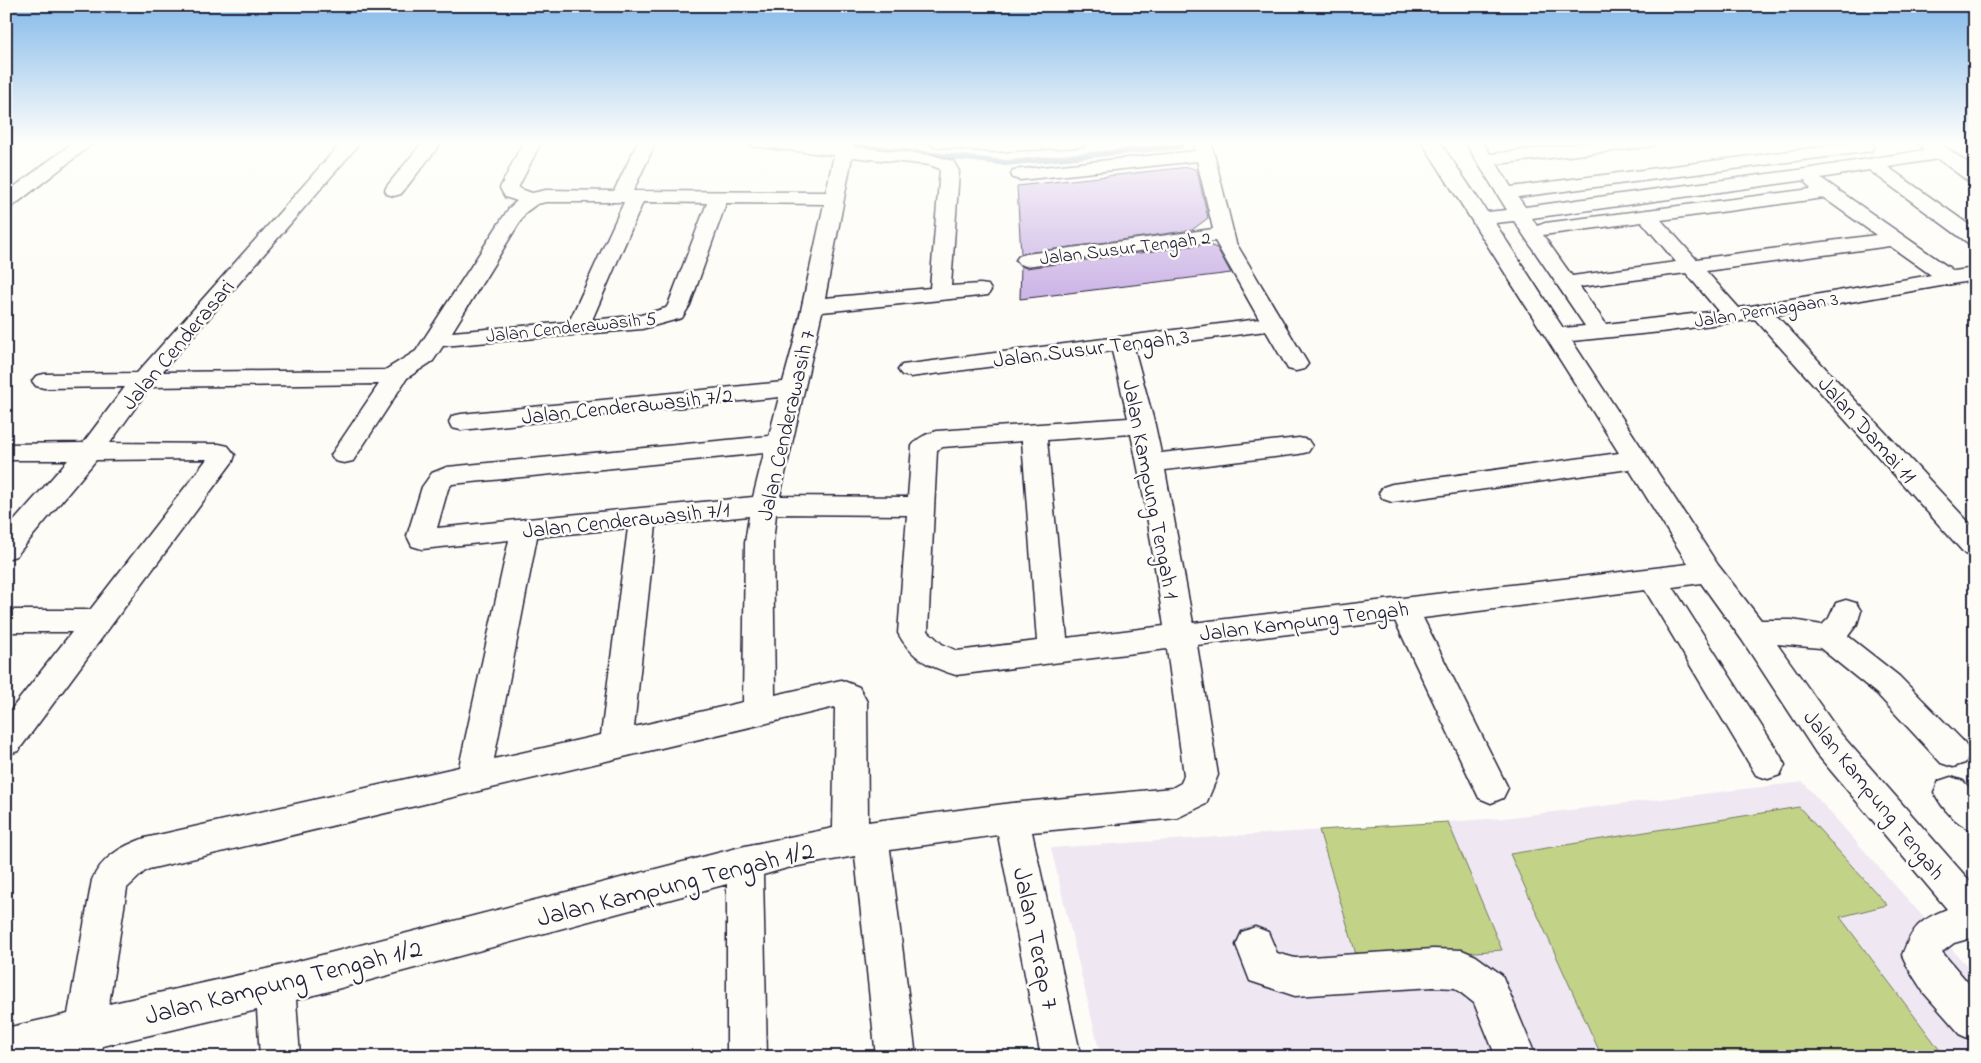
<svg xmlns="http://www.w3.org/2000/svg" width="1981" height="1063" font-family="'Indie Flower',sans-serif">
  <rect width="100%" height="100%" fill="#fdfcf7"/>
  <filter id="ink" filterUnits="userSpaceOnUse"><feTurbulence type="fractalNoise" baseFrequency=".02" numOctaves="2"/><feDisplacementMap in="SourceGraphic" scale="10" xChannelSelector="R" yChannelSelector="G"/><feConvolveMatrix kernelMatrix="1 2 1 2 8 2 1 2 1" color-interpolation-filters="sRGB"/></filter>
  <g filter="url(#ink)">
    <path fill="#efe7f2" d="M1803,782L1975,975V1057H1101L1051,848L1504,818Z"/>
    <path fill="#c2d388" stroke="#727a62" d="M1799,807L1887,905L1840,917L1945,1057H1602L1510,854Z
      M1448,822L1502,950L1358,961L1319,830Z"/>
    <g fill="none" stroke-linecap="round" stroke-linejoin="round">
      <path stroke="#6383a5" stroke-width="5.5" d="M825,142L827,143
        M857,146L1007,163L1181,146"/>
    </g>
    <path fill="#ceb7e7" stroke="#22223b" d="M1189,167L1197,170L1208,218L1192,230L1021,254L1017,186Z
      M1207,244L1217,248L1231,273L1020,299L1021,266L1026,268Z"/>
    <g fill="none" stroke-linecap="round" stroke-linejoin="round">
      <g stroke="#22223b" stroke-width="3">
        <path id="minor" d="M6,142H18L12,149L6,150Z
          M74,142H95L13,206L6,208V193Z
          M342,142H361L162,372L385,370L416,351L509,208L517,201L505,197L500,188L523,142H541L518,188L532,193L546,190L614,191L638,142H656L633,191L826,192L834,155L758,147L752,146L749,142H814L837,145V142H855L854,147L932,155L953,161L959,171L951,286L980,284L988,285L991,290L988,295L980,296L822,312L780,496L908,497L912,446C918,437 927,434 937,431L1128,418L1112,351L910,377L902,375L898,370L902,365L1259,319L1215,241L1026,266L1019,264L1016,260L1019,256L1026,254L1213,229L1197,161L1020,180L1013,178L1011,174L1013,170L1195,151L1193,142H1211L1236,243L1308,364L1304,369L1296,371L1288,369L1266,331L1134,348L1155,425L1161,453L1299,438L1308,440L1312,446L1308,452L1299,454L1165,470L1193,623L1688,564L1629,469L1392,502L1383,499L1379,493L1383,487L1392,484L1619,453L1422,142H1440L1487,212L1507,210L1465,142H1483L1490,154L1594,142H1656L1653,146L1647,147L1497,164L1511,187L1859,142L1871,143L1874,147L1871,151L1865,152L1518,197L1525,207L1805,169L1925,150L1917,142H1938L1975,168V183L1968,181L1938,159L1888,167L1975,229V245L1968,243L1869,170L1821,178L1954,271L1975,268V280L1776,315L1975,529V557L1965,554L1755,319L1661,332L1572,341L1718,565L1761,620H1792L1822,625L1829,618L1836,603L1846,600L1856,603L1861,611L1857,624L1848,636L1899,676L1965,743L1970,753L1965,763L1953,767L1941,763L1877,694L1820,648L1777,644L1840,733L1975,887V937L1954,943L1942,952L1975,991V1041L1961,1035L1924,993L1908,968L1902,955C1913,927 1918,921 1947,909L1816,753L1742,640L1701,583L1673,587L1780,755L1785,765L1780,775L1768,779L1756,775L1645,590L1423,618L1508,788L1503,798L1491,803L1479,798L1395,621L1197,645L1218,775L1206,804L1177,818L1032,832L1081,1057H1041L998,835L890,850L916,1057H876L855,856L787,868L763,875L767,1057H727V884L296,1000L300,1057H260L257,1010L103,1046L101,1057H6V1028L68,1014L92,880C102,857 122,846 145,838L459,767L509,540L422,549L412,546L407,536L422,487L432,473L447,467L769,436L779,397L461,430L452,428L449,422L452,416L461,414L783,382L795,338L824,204L726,203L690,305L682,318L642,329L443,346L433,361L407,378L353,461L344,463L335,461L331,455L379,384L150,387L110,443L219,444L228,446L235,455L233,461L18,751L6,755V716L72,632H6V610H90L207,459L96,460L16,556L6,559V530L68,460H6V444L83,443L125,387L44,388L36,386L32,381L36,376L44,374L137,373ZM852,157L930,165L940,169L930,288L825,298ZM1806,180L1805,182L1811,189L1545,223L1537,226L1532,218ZM1824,198L1876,235L1696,259L1661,220ZM546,202H624L569,322L452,332L526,212L537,204ZM643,202L707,203L668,305L666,308L641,315L592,320ZM1514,221L1585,326L1563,328L1495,223ZM1642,222L1676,262L1572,276L1543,235ZM1890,246L1931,275L1739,308L1706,271ZM1686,273L1718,311L1606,324L1580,287ZM1131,434L1145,503L1164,626L1067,638L1047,440ZM1022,441L1037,641L957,651L942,644L928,631L937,450L943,447ZM764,453L753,497L437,528L448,489L452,484ZM776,514L907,515L898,633C911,658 930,667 956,675L1167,649L1184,775L1181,783L1172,788L1012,803L868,822L867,702L859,687L841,680L775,695L773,543ZM749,516L745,543L743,702L634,727L656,525ZM628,528L601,735L494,759L537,537ZM835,707L833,828L745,846L275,967L109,1004L127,888L144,872L149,869Z
          M423,142H442L401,194L394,196L387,194L385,190L387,186Z
          M930,142H1087L1084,146L1078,147L994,152L939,147L933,146Z
          M1951,777L1963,781L1975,793V831C1957,825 1942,809 1934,792L1939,781Z
          M1255,927L1268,932L1277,953L1295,958L1433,949L1462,950L1476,956L1502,975L1536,1057H1496L1474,1003L1455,988L1433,987L1295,996L1250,981L1236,945L1242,932Z"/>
      </g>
      <use href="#minor" fill="#fdfcf7" fill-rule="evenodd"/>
    </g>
  </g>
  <linearGradient id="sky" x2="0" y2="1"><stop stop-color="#84baea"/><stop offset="0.49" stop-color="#fefefb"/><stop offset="1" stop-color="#fefefb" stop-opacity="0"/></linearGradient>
  <rect width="1981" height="291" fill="url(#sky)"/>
  <g text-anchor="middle" stroke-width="5" stroke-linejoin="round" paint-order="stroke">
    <g font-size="19" fill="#22223b" stroke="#fdfcf7">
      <text transform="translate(1125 247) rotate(-7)" y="7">Jalan Susur Tengah 2</text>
      <text transform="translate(1766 309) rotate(-9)" y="7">Jalan Perniagaan 3</text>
      <text transform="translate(571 326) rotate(-6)" y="7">Jalan Cenderawasih 5</text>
    </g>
    <g font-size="22" fill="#22223b" stroke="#fdfcf7">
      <text transform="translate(177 344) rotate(-50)" y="8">Jalan Cenderasari</text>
      <text transform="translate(1091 347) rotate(-7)" y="8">Jalan Susur Tengah 3</text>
      <text transform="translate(627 405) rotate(-6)" y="8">Jalan Cenderawasih 7/2</text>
      <text transform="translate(785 425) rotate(-77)" y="8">Jalan Cenderawasih 7</text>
      <text transform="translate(1868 429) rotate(48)" y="8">Jalan Damai 11</text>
      <text transform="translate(1152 489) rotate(79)" y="8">Jalan Kampung Tengah 1</text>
      <text transform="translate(626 519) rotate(-6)" y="8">Jalan Cenderawasih 7/1</text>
      <text transform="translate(1304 620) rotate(-7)" y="8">Jalan Kampung Tengah</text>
      <text transform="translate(1875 794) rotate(51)" y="8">Jalan Kampung Tengah</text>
    </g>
    <g font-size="26" fill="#22223b" stroke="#fdfcf7">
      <text transform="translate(675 883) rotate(-14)" y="9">Jalan Kampung Tengah 1/2</text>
      <text transform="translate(1037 938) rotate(78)" y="9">Jalan Terap 7</text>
      <text transform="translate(283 981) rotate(-14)" y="9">Jalan Kampung Tengah 1/2</text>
    </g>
  </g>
  <rect width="1981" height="1063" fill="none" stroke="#fdfcf7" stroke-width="25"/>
  <rect x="12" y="12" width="1956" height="1038" fill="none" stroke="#22223b" stroke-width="2" filter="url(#ink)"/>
</svg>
